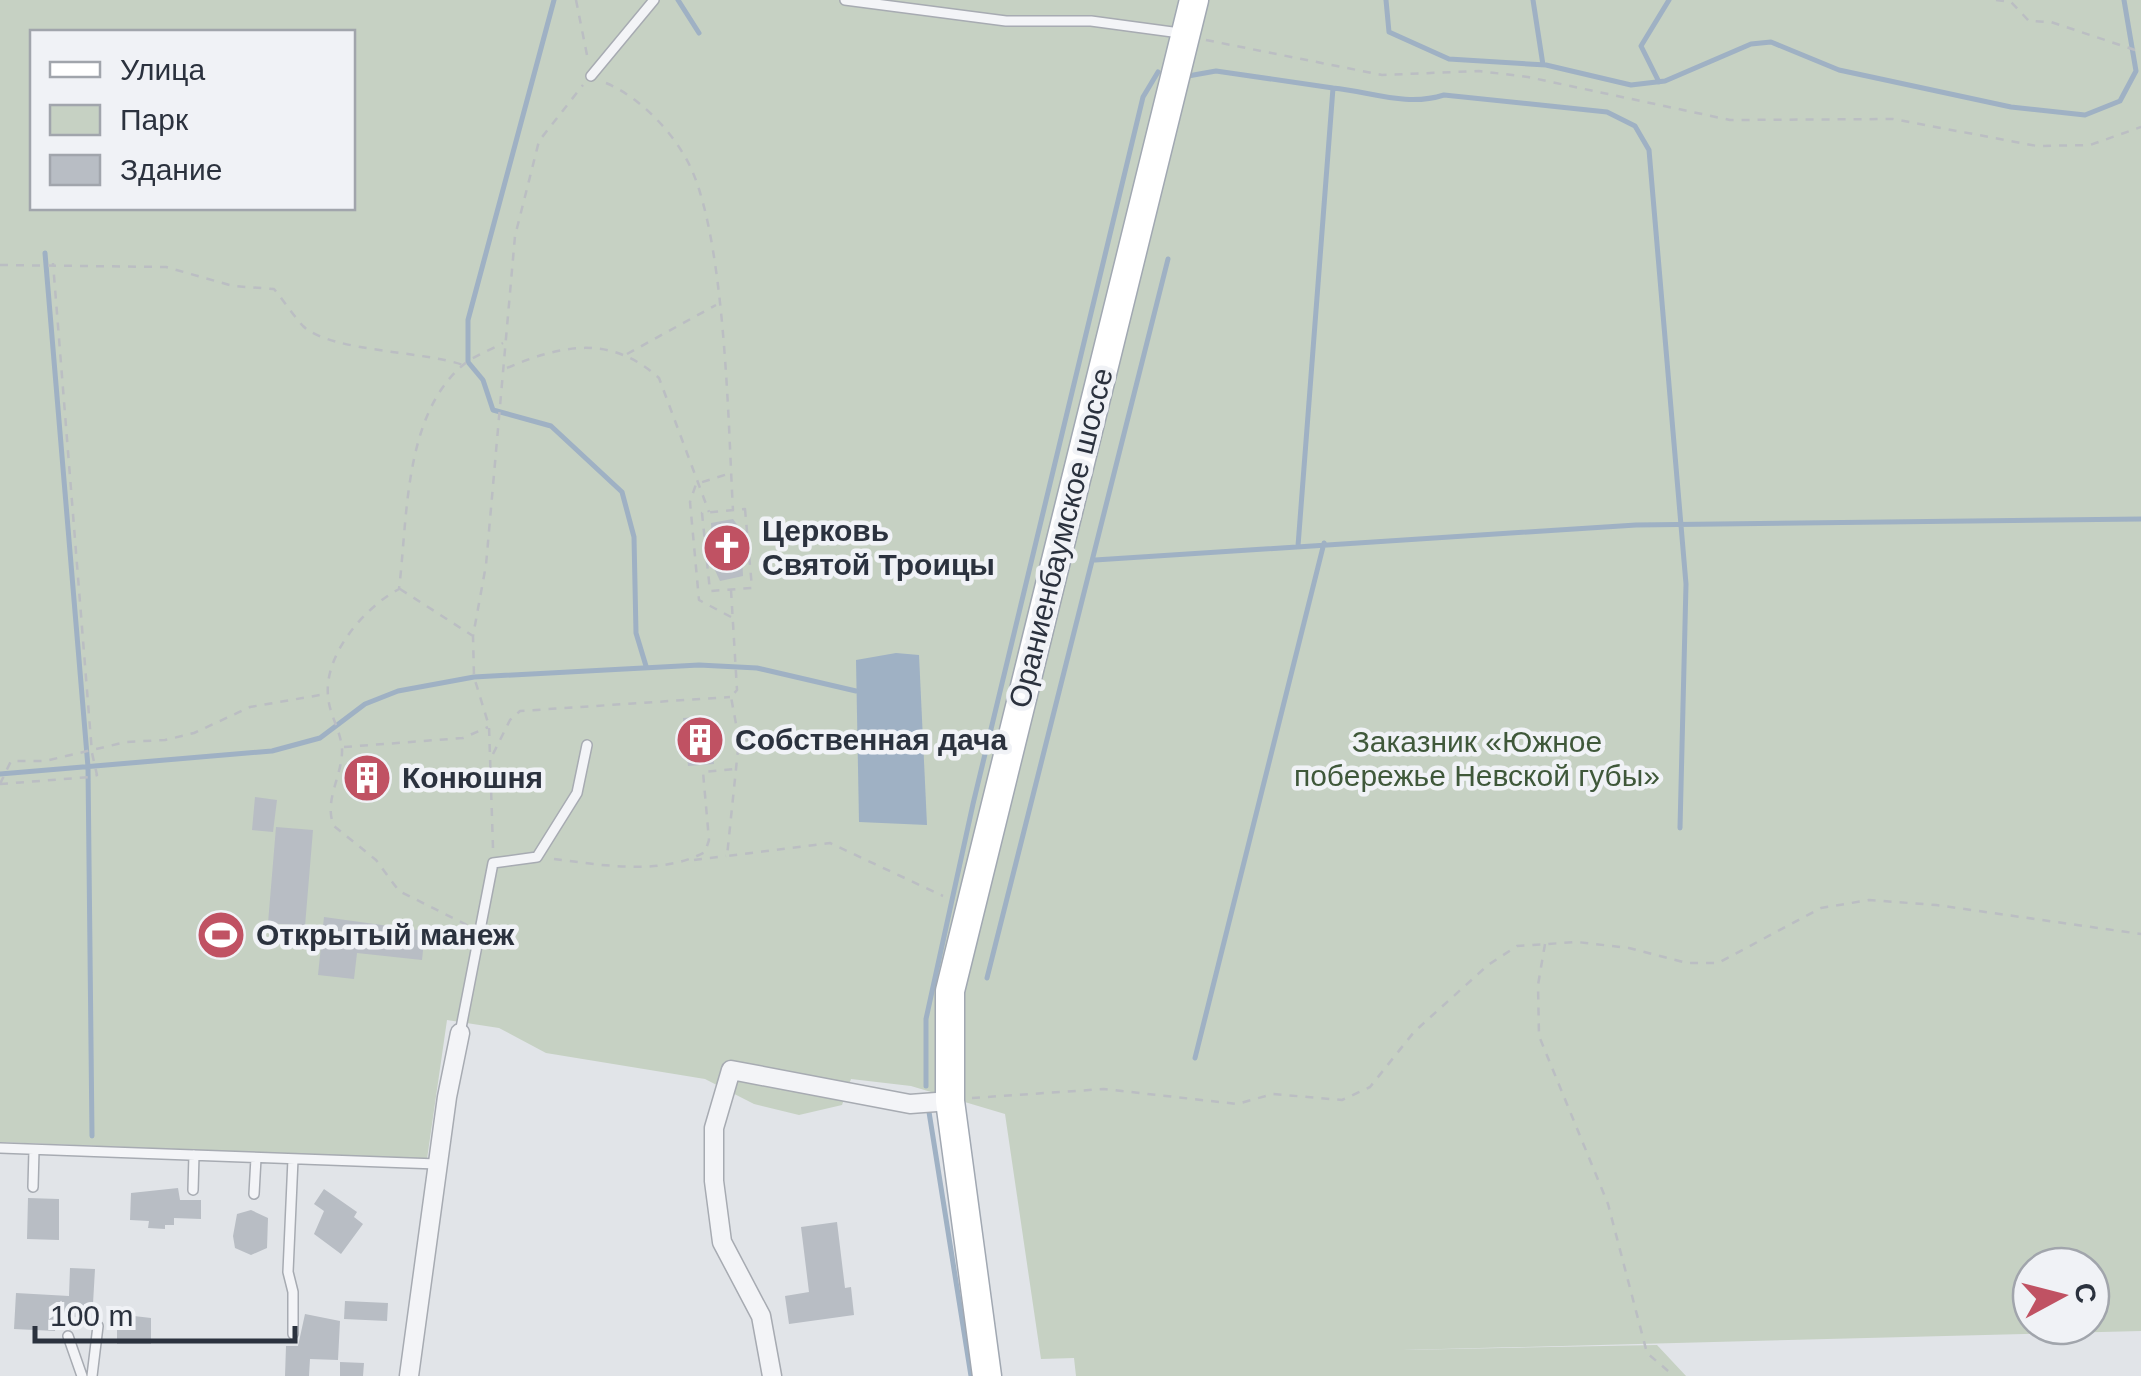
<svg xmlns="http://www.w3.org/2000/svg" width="2141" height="1376" font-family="Arial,sans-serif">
  <rect width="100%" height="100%" fill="#e1e4e8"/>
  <path fill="#c6d1c3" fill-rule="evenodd" d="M0,0H2141V1331L1403,1350L1657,1345L1686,1376H1076L1074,1358L1041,1359L1005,1114L911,1086L851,1079L842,1105L799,1115L754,1104L705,1079L546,1053L499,1028L447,1020L427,1159L0,1142ZM32,32H352V208H32ZM2031,1266H2091V1326H2031Z"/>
  <path fill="#9fb1c4" d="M896,653L919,655L927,825L859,822L856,660Z"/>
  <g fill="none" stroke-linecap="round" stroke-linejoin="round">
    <path stroke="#9fb1c4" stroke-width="5" d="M554,0L468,320V362L483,380L493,410L551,426L622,492L634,537L636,633L646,666
      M678,0L699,33
      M1386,0L1389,32L1449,59L1546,65L1631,85L1665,81L1751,44L1771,42L1839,70L2011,107L2085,115L2120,101L2136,71L2124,0
      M1533,0L1543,65
      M1188,76L1216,71L1333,88L1298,546
      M1659,82L1641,46L1669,0
      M1333,88C1372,92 1406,107 1444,95L1607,112L1635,126L1649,150L1686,584L1680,828
      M45,253L88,767L92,1136
      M1095,560L1636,525L2141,519
      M0,774L272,751L320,738L365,704L398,691L474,677L699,665L757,668L856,691
      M987,978L1168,259
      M1195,1058L1324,543
      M926,1086V1019L973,804L1143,97L1158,72
      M929,1112L971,1376"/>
  </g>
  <path fill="#b8bdc4" d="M733,519L741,530L743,576L720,581L713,566L711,523Z
    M710,716L716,752L713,753L714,764L688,766L683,718Z
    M356,756L385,761L379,800L349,795Z
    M255,797L277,800L273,832L252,830Z
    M276,827L313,830L305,926L268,923Z
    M324,917L425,931L422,960L357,953L354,979L318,975Z
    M178,1188L180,1200H201V1219L174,1218V1225H165V1229L148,1228L149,1221L130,1220L131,1193Z
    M324,1189L357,1212L354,1217L363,1224L341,1254L314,1234L324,1211L314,1204Z
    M28,1198L59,1199V1240L27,1239Z
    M251,1210L268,1218L267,1248L251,1255L235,1248L233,1236L237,1214Z
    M837,1222L845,1288L851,1287L854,1315L789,1324L785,1296L809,1292L801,1227Z
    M70,1268L95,1269L93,1304H84L83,1317H56L55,1331L14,1329L16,1293L69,1296Z
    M345,1301L388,1303L387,1321L344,1319Z
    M117,1314L151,1318V1344H117Z
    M305,1314L340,1321L338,1360L310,1359L309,1376H285L286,1346H298Z
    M340,1362L364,1363L363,1376H340Z"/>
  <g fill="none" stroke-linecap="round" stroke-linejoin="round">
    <g stroke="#a7abb2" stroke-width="12">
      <path id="lane" d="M845,0L1006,21H1091L1180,33
        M591,76L654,0
        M460,1033L493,863L537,857L577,793L587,745
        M0,1148L437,1164
        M33,1187L34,1150
        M193,1190L194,1155
        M254,1194L256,1158
        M293,1334V1292L288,1272L293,1159
        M68,1336L82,1376
        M92,1376L98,1326"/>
    </g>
    <g stroke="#a7abb2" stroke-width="21">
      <path id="street" d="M409,1376L447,1097L460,1033
        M772,1376L761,1316L722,1242L714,1181V1128L731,1070L910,1104L950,1101"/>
    </g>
    <g stroke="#a1a8b2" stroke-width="31">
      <path id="primary" d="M987,1376L950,1101V991L1194,0"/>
    </g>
    <path stroke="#bbbec3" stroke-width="2.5" stroke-dasharray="8 8" stroke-linecap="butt" d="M576,0L588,60
      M1996,0L2011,2L2029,21L2051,22L2141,52
      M1206,40L1382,75L1479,71L1528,77L1730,120L1893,119L2037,146L2090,145L2141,127
      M606,83C637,96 667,126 684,155C726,222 728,427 733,510
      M0,265L166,267L233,286L274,289C284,301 293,315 303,326C330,352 425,351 463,365
      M627,354L716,305
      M507,368C563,344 611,335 659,378L709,512
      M745,509L752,588L710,591L702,513Z
      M400,589L473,636
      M731,590L737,690L731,697L739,740L727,856L830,843L943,896
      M731,617L699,600L690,502L696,484L731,473
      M740,740L798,736
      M344,747L463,738L488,727
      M493,754L510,720L520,711L730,697
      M0,784L91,777L97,775L92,753L53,263
      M0,784L11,761H45L126,742L165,740L194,733L250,707L326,694
      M493,848L489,726L474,677L473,636L486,565L515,236L539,141L583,85
      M554,859C602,865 661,876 705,852L709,840L703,772L735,769
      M694,860L726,856
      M467,925L399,891L376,860L334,826C323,801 343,775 342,749C341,731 329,714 328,696C324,654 365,607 399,589C408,517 403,410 468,361C479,354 492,349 503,343
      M1545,944L1538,985L1539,1036L1608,1204L1647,1353L1674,1376
      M972,1098L1104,1089L1237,1104L1273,1094L1342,1100L1370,1087L1414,1032L1488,965L1517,946L1577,942L1629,948L1687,963H1718L1821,908L1869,900L1936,905L2141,934"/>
    <use href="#lane" stroke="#f3f4f7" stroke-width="9"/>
    <use href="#street" stroke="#f3f4f7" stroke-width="18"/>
    <use href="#primary" stroke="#fff" stroke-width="28"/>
  </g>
  <defs>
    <g id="church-disc" transform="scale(2.5)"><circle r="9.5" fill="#c05263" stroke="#f0f2f6"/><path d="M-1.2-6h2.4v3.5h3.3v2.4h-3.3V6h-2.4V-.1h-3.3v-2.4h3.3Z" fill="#fff"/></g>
    <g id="building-disc" transform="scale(2.5)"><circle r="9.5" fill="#c05263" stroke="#f0f2f6"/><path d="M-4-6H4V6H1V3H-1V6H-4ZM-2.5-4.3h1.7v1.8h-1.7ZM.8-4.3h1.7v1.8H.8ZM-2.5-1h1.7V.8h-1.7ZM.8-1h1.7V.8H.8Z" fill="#fff"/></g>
    <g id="stadium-disc" transform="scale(2.5)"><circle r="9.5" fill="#c05263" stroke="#f0f2f6"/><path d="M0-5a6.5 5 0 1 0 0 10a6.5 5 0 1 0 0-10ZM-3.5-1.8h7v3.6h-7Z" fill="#fff"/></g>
  </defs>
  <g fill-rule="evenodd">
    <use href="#church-disc" x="727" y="548"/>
    <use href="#building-disc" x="700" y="740"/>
    <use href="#building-disc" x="367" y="778"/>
    <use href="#stadium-disc" x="221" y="935"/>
  </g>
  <g text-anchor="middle" stroke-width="9" stroke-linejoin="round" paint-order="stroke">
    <g font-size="30" font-weight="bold" fill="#2b323e" stroke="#f0f2f6" text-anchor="start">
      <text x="762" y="541">Церковь<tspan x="762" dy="34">Святой Троицы</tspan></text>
      <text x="735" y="750">Собственная дача</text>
      <text x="402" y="788">Конюшня</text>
      <text x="256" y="945">Открытый манеж</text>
    </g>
    <g font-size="30" fill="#2b323e" stroke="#f0f2f6">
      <text transform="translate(1061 538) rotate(-76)" y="10">Ораниенбаумское шоссе</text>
    </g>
    <g font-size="30" fill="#3f583a" stroke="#f0f2f6">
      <text x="1477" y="752">Заказник «Южное<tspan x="1477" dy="34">побережье Невской губы»</tspan></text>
    </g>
  </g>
  <rect x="30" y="30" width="325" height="180" fill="#f0f2f6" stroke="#a1a5ac" stroke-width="2.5"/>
  <rect x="50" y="62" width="50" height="15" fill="#ffffff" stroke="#a1a5ac" stroke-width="2.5"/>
  <text x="120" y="80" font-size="30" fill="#2b323e">Улица</text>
  <rect x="50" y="105" width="50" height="30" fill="#c6d1c3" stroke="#a1a5ac" stroke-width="2.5"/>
  <text x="120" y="130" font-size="30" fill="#2b323e">Парк</text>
  <rect x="50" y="155" width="50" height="30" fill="#b8bdc4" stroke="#a1a5ac" stroke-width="2.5"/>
  <text x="120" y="180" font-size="30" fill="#2b323e">Здание</text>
  <g transform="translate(2061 1296) rotate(83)"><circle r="48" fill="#f0f2f6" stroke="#a1a5ac" stroke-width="2.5"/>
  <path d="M0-8L18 38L0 25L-18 38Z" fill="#c05263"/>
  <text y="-15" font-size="28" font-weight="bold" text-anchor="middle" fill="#2b323e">С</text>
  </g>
  <path d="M35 1326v15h260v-15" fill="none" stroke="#2b323e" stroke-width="5"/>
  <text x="50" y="1326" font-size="30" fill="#2b323e" stroke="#f0f2f6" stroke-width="8" paint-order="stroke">100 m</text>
</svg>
